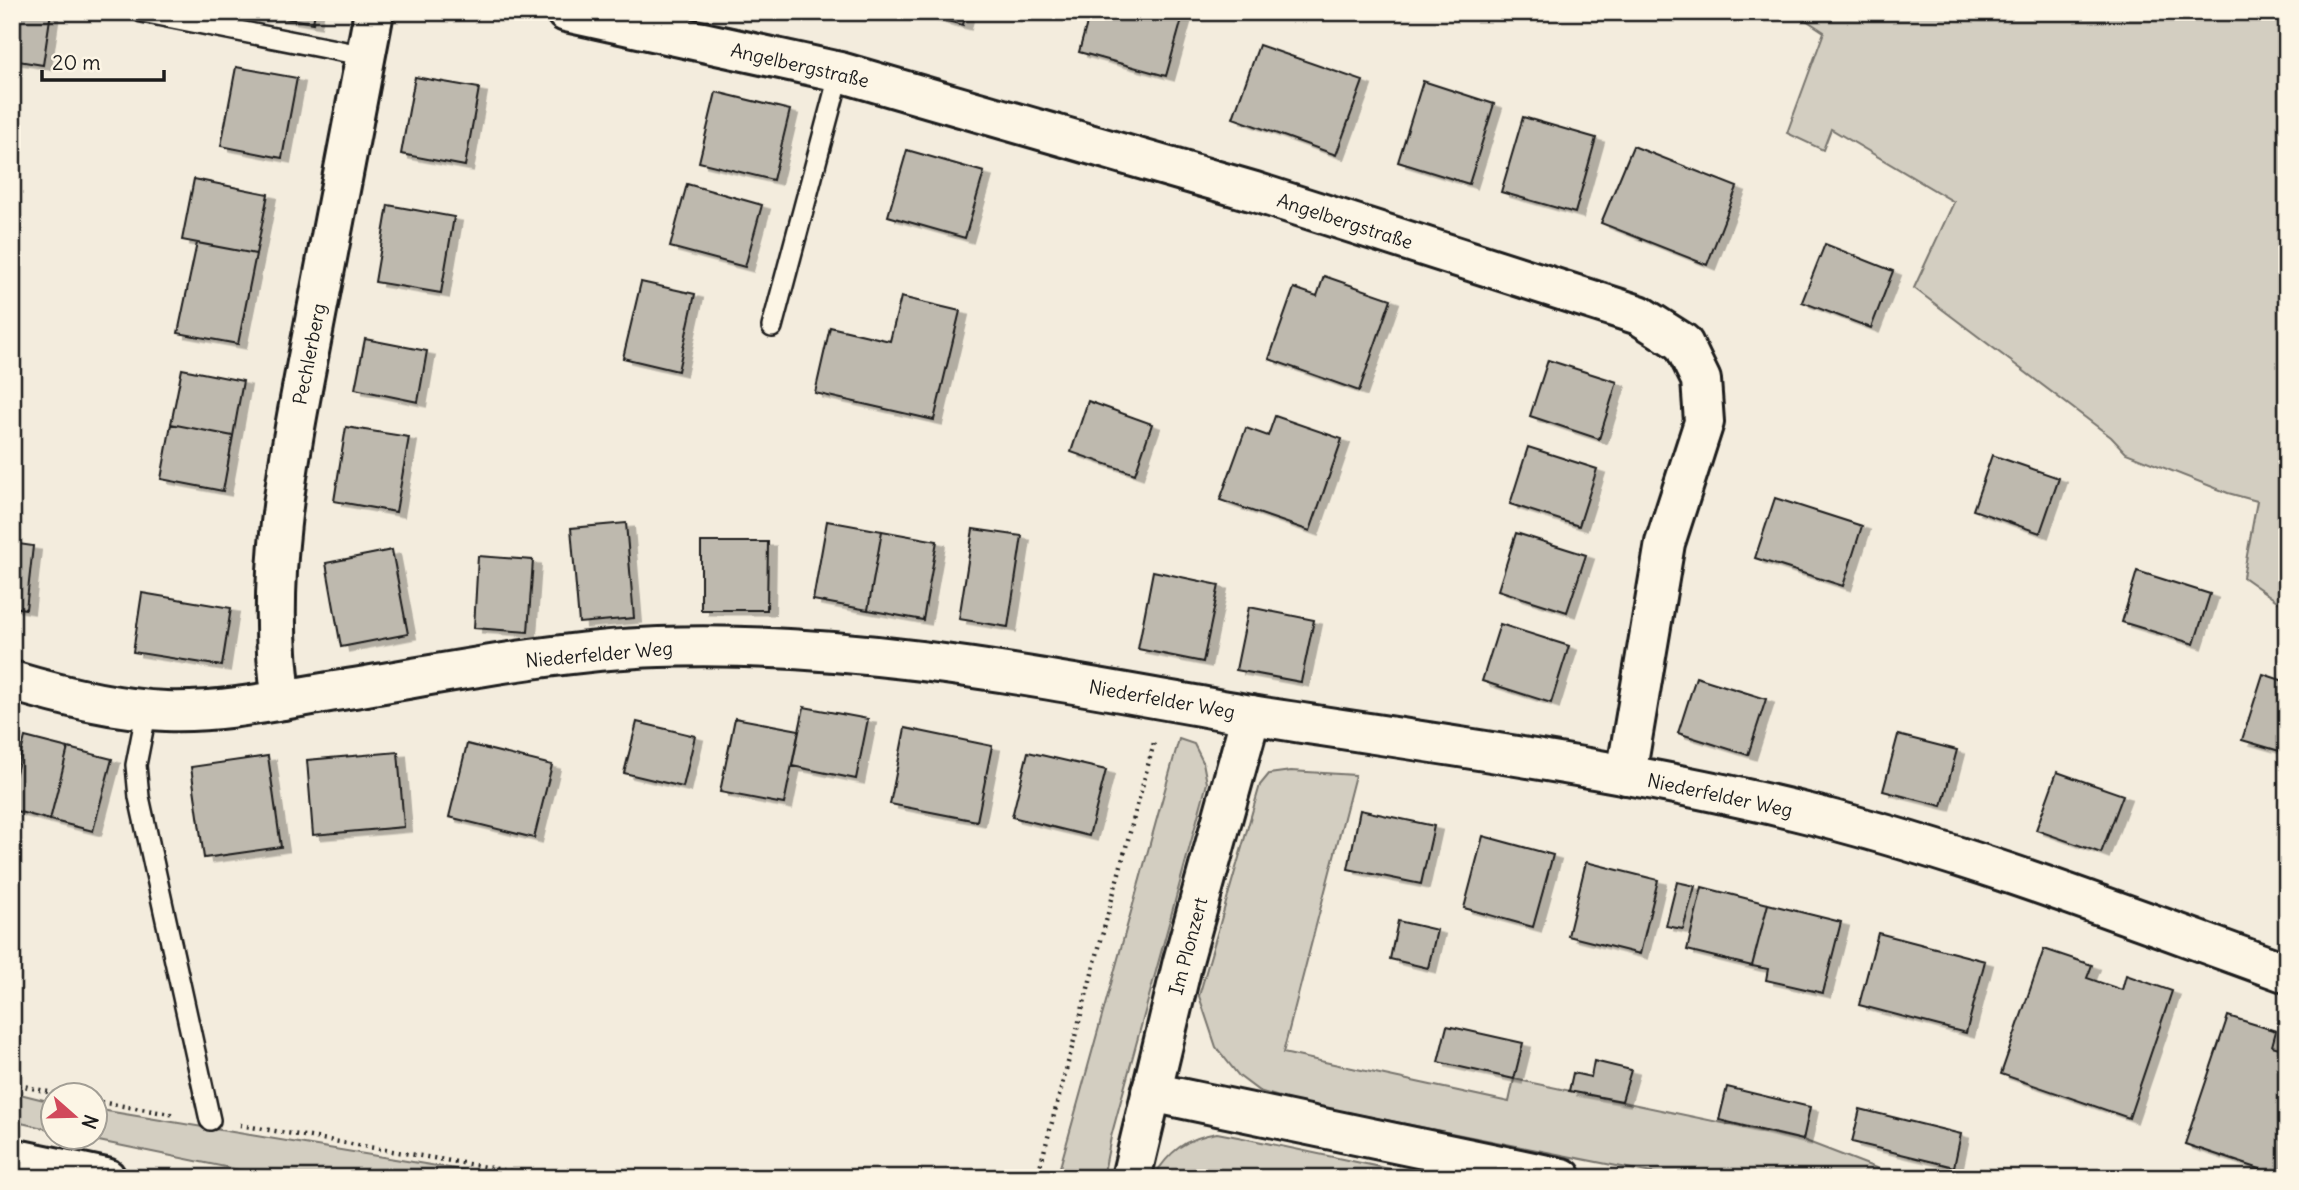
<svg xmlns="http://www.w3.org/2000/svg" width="2299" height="1190" font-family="Delius,sans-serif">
  <defs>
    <filter id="shadow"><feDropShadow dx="8" dy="4.5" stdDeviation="0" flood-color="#0004"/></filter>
  </defs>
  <rect width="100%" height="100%" fill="#f3ecdd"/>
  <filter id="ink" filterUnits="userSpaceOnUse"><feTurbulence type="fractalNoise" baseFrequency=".0143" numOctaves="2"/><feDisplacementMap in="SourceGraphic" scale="14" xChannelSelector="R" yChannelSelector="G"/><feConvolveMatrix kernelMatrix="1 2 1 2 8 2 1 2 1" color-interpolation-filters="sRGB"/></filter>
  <g filter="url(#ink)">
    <path fill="#d3cec1" stroke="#78756e" stroke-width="2" d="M1794,12H2287V608L2243,577L2257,501L2228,493L2126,453L2111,437L1914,288L1954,202L1831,129L1823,150L1787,133L1824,32Z
      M1179,739L1194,744L1203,762L1207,783L1111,1137L1103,1178H1057Z
      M1291,771L1355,775L1283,1053L1509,1102L1514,1079L1803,1140L1902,1178H1677L1296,1102L1259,1091L1239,1076L1216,1047L1199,996L1260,785L1269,774Z
      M12,1092L52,1102V1130L12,1121Z
      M95,1109L509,1178H279L84,1138H94Z
      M1217,1133L1238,1137L1432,1178H1153C1169,1151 1186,1138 1217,1133Z"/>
    <path fill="#beb9ae" stroke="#1c1c1c" stroke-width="2" filter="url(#shadow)" d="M12,12H51L43,65L12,60Z
      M251,12H315L313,23Z
      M912,12H966L963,25Z
      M1090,12H1184L1166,76L1079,52Z
      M1259,45L1363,81L1336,155L1233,118Z
      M236,67L297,78L282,158L221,146Z
      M415,77L479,88L465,166L401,154Z
      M1423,81L1494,104L1469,184L1398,162Z
      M716,92L790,110L773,180L699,162Z
      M1523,117L1596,138L1575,213L1501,192Z
      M1633,146L1737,187L1707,265L1601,223Z
      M907,150L984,172L965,238L888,216Z
      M194,179L268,194L256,254L182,240Z
      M687,184L762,205L745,267L670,247Z
      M388,205L454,217L441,293L375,282Z
      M197,243L256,254L238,344L178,333Z
      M1825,244L1893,271L1871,328L1802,302Z
      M1324,276L1391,299L1359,391L1269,359L1294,288L1317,296Z
      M641,282L695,294L678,371L623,358Z
      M901,297L960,311L934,420L815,393L830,327L890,341Z
      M365,339L427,351L418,402L355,389Z
      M1548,360L1617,382L1599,439L1530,416Z
      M182,369L243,381L233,436L171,424Z
      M1088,401L1152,424L1135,474L1071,452Z
      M1275,416L1342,439L1310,531L1220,500L1246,428L1268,436Z
      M171,424L233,436L223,491L161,479Z
      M346,427L409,437L396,512L334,501Z
      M1528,447L1597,469L1579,526L1510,504Z
      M1992,455L2059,478L2040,533L1973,510Z
      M1775,498L1862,526L1843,586L1755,558Z
      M827,521L882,531L868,610L813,600Z
      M626,523L634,618L579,623L571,528Z
      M973,529L1022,536L1008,627L959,619Z
      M882,531L937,541L923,620L868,610Z
      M1516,533L1586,555L1567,612L1498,590Z
      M701,542H768L767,610H701Z
      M12,543L33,546L26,609L12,607Z
      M392,550L408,634L341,647L326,563Z
      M478,556L533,560L528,632L474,628Z
      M1153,571L1219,585L1203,662L1138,649Z
      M2137,571L2210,594L2194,644L2122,622Z
      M142,593L231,608L222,666L133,652Z
      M1249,607L1314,620L1301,682L1236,670Z
      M1500,624L1569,646L1551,703L1482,681Z
      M2263,674L2287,682V742L2283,752L2242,740Z
      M1696,677L1766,699L1748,755L1678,733Z
      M804,707L868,719L856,779L792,766Z
      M735,718L799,730L784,804L720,792Z
      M637,722L695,736L683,787L624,773Z
      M905,728L992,746L977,821L890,804Z
      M1898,735L1957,750L1942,806L1883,791Z
      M25,737L68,748L50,820L12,810V789Z
      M467,744L552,765L534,838L449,817Z
      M68,748L112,759L93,831L50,820Z
      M398,752L404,827L313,835L307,760Z
      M1028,752L1106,770L1089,836L1012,817Z
      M268,756L281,847L204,858L191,767Z
      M2057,772L2123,795L2101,853L2036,830Z
      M1360,810L1434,826L1421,884L1348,869Z
      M1483,836L1553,855L1533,927L1464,908Z
      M1586,862L1658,880L1640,954L1568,936Z
      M1677,882L1695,886L1683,929L1666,926Z
      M1702,887L1768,904L1752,966L1687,950Z
      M1768,904L1841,922L1823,993L1766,980L1768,969L1752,966Z
      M1398,921L1437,930L1428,968L1390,959Z
      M1878,933L1985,961L1966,1033L1859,1005Z
      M2044,949L2092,965L2087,978L2122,990L2126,975L2172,991L2129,1118L2001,1074Z
      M2228,1016L2276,1031L2272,1046L2287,1050V1178L2185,1144Z
      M1447,1026L1523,1043L1514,1079L1438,1062Z
      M1594,1061L1631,1070L1622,1101L1569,1091L1573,1073L1591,1077Z
      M1727,1087L1810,1107L1803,1140L1719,1120Z
      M1860,1109L1961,1134L1954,1167L1852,1142Z"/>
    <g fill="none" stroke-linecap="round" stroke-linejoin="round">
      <g stroke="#1c1c1c" stroke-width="24">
        <path id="lane" d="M142,12L366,56
          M772,327L840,72
          M147,709L136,765L139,797L210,1120"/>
      </g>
      <g stroke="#1c1c1c" stroke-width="44">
        <path id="street" d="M566,12L840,72L1255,192L1639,315L1683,343L1701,380L1704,422L1665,543L1626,775
          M282,700C263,577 291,447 314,326C334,221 354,117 374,12
          M1251,715C1440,745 1632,769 1818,816C1978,857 2131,917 2287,973"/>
      </g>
      <g stroke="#1c1c1c" stroke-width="44">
        <path id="secondary" d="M12,681C62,696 114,709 166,711C222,713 280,700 335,691C442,674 550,651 659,647C859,640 1055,681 1251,715L1183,961L1131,1178"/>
      </g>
      <g stroke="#1c1c1c" stroke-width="44">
        <path id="highway" d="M1151,1092L1562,1178
          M12,1158L106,1178"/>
      </g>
      <path stroke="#1c1c1c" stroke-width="4.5" stroke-dasharray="2 5" stroke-linecap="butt" d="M12,1083L64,1096
        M94,1101L176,1115
        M240,1125L550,1178
        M1037,1178L1155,739"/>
      <use href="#lane" stroke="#fcf5e5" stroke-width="19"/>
      <use href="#street" stroke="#fcf5e5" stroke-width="38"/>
      <use href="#secondary" stroke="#fcf5e5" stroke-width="38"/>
      <use href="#highway" stroke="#fcf5e5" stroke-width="38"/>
    </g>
  </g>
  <g text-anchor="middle" stroke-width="7" stroke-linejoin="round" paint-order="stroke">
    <g font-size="19" fill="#1c1c1c" stroke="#fcf5e5">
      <text transform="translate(800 65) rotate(13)" y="7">Angelbergstraße</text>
      <text transform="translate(1345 221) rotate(18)" y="7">Angelbergstraße</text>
      <text transform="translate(309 354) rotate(-79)" y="7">Pechlerberg</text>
      <text transform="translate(599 654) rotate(-5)" y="7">Niederfelder Weg</text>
      <text transform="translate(1162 699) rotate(10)" y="7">Niederfelder Weg</text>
      <text transform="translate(1720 795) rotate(12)" y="7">Niederfelder Weg</text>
      <text transform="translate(1188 946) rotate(-75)" y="7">Im Plonzert</text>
    </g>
  </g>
  <rect width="2299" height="1190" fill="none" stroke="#fcf5e5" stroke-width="42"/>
  <rect x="21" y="21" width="2257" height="1148" fill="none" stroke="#1c1c1c" stroke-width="2.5" filter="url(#ink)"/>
  <g transform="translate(74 1116) rotate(110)"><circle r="33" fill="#fcf5e5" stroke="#a29e95" stroke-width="2"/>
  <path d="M0-5L12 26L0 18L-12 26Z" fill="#d1495b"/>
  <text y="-10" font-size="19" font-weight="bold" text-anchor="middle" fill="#1c1c1c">N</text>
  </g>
  <path d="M42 70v10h122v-10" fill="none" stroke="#1c1c1c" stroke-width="3.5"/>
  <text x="52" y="70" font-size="21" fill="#1c1c1c" stroke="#fcf5e5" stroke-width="5" paint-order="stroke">20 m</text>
</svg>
